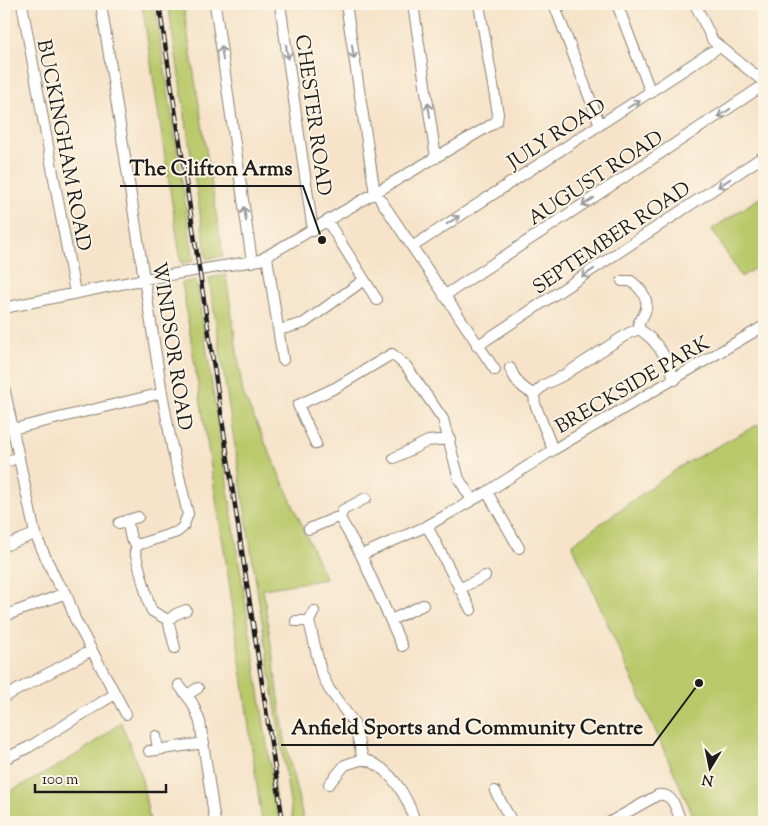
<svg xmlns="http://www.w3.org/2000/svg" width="768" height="826" font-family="'Sorts Mill Goudy',serif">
  <rect width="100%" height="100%" fill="#fcf5e5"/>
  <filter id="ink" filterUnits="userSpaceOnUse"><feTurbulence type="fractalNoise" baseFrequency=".02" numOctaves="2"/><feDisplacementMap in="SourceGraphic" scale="10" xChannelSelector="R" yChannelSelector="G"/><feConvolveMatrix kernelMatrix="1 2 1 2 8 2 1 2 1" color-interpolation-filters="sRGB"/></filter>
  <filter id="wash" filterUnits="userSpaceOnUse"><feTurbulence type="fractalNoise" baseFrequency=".0096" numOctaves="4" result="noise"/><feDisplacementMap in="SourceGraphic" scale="20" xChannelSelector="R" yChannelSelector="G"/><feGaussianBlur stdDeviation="1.12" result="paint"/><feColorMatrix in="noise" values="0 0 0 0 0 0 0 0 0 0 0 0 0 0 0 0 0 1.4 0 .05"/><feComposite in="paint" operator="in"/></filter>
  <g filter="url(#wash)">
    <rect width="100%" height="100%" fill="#f6e3c9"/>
    <path fill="#b9c96b" stroke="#6a7244" d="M142,4H155L194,261L181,263Z
      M168,4H183L223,256L207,259Z
      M764,195V271L760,265L741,277L712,229Z
      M226,275L243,393L326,579L263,589L285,740L304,822H293L209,278Z
      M196,280L279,822H262L230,588L182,283Z
      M757,425H764V822H696L572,544L681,466Z
      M121,722L141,774L150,822H4V794C46,774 86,752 121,722Z"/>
  </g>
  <g filter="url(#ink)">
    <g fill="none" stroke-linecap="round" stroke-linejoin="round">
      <g stroke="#898072" stroke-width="12">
        <path id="minor" d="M22,4L75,293
          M101,4L162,393L172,447L188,514L183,527L177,532L137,545L135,552L149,604L152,611L168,620L175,648
          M215,4L252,262
          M280,4L313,231
          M346,4L375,194
          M413,4L436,158
          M554,4L600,125
          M617,4L651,93
          M695,4L713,41L764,82
          M555,6L571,4
          M376,193L495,370
          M328,222L377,300
          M412,247L719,47
          M267,257L283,360
          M622,281H631C647,293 652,306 639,322V329
          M444,296L764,85
          M4,308L145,279L260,260L491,125L497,121L498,114L479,4
          M279,330L304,323L364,280
          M477,346L764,156
          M510,368C515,381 522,389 534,394
          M4,387L35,534L57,582L66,593L75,619L126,714
          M13,429L162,393
          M316,444L298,405L335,388L392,354L406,366L443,419L459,479L472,500
          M553,450L535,404L534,394L544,385L564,375L629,333L639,329C659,342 667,359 675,380
          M394,458L428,441L450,439
          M4,463L19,457
          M487,492L519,548
          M340,518L361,555L402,646
          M127,520L131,539L137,545
          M119,523L138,517
          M427,526L471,610
          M309,529L335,518H340L343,510L366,498
          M4,546L35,534
          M361,555L427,526L487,492L553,450L764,326
          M459,589L485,576
          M314,611L309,621L321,672L329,689L354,723L363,759
          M4,616L66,593
          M168,620L176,614L186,610
          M391,620L423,605
          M296,621H309
          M179,685L193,704L200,722L215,822
          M187,695L198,688
          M4,697L92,650
          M156,736L158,750
          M149,751L204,743
          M4,759L29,747L115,694
          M363,759C390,766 408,797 415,822
          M329,784L345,765L363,759
          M495,791L512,822
          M610,822L658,795C674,793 676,810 681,822"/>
      </g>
      <use href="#minor" stroke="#fff" stroke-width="10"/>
      <g stroke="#1c1c1c" stroke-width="4.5">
        <path id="rail" d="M159,4L283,822"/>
      </g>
      <use href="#rail" stroke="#fcf5e5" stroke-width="2.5" stroke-dasharray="8" stroke-linecap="butt"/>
    </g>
    <defs><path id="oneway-shaft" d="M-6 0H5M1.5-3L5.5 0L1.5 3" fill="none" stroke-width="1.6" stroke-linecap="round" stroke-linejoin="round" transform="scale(1.25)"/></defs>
    <g stroke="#999">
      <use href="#oneway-shaft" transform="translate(287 52) rotate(82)"/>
      <use href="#oneway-shaft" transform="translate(353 52) rotate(82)"/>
      <use href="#oneway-shaft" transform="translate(222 53) rotate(-98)"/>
      <use href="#oneway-shaft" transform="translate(634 104) rotate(-32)"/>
      <use href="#oneway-shaft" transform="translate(429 110) rotate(-99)"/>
      <use href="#oneway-shaft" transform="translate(724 113) rotate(147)"/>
      <use href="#oneway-shaft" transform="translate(724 183) rotate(146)"/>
      <use href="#oneway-shaft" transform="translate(588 202) rotate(147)"/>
      <use href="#oneway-shaft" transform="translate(245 214) rotate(-98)"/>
      <use href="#oneway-shaft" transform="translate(453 220) rotate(-33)"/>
      <use href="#oneway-shaft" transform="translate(588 273) rotate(146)"/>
    </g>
  </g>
  <g text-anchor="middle" stroke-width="4" stroke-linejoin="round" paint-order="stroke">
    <g font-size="20" fill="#1c1c1c" stroke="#fcf5e5">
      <text transform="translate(314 115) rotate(82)" y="7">CHESTER ROAD</text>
      <text transform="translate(556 133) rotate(-33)" y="7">JULY ROAD</text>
      <text transform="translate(65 145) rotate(79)" y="7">BUCKINGHAM ROAD</text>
      <text transform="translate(595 177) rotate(-33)" y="7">AUGUST ROAD</text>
      <text transform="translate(611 237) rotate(-34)" y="7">SEPTEMBER ROAD</text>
      <text transform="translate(173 346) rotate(81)" y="7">WINDSOR ROAD</text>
      <text transform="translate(632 384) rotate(-30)" y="7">BRECKSIDE PARK</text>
    </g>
  </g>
  <path fill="none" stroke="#1c1c1c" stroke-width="2" d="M322 240L303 186H120M699 683L653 745H281"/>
  <g fill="#1c1c1c" stroke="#fcf5e5" stroke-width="2">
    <circle cx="322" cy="240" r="5"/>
    <circle cx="699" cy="683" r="5"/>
  </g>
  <g font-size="21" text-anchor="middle" font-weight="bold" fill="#1c1c1c" stroke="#fcf5e5" stroke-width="4" stroke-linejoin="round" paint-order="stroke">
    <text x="211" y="175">The Clifton Arms</text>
    <text x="467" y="734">Anfield Sports and Community Centre</text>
  </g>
  <rect width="768" height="826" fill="none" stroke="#fcf5e5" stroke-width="20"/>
  <g transform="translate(710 768) rotate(190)" stroke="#fcf5e5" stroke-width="4" paint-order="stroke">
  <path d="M0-4L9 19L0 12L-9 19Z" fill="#1c1c1c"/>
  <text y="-8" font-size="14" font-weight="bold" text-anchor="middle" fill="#1c1c1c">N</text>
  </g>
  <path d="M35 784v8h131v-8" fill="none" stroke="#1c1c1c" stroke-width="2.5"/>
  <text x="42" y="784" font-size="15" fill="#1c1c1c" stroke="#fcf5e5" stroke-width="4" paint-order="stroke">100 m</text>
</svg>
